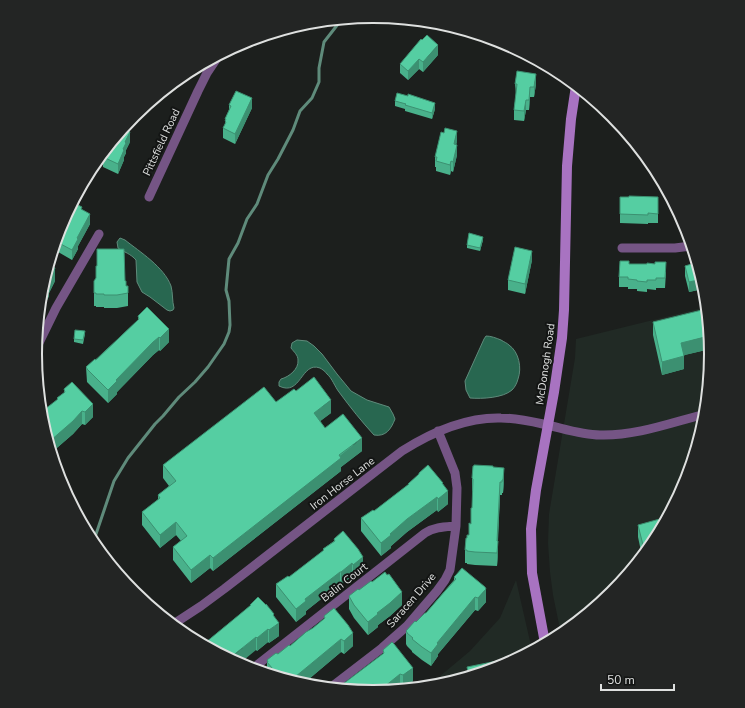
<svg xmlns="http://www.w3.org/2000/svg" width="745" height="708" font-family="'Nunito Sans',sans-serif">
  <rect width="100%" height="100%" fill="#1c1f1d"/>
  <path fill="#212a25" d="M706,307L710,354L704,420L685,484L653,542L611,593L561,634L553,595L550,572L548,543L549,514L575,358L576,339Z
    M516,580L532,650L502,666L438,686L427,687L470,651L500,618Z"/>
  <path fill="#286750" stroke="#5f8b7b" d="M120,238L125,240C140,252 164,267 171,286C173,293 172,301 174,308L173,310L170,311L167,310L150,297L142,292L137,282L136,260C131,254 124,252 118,248L117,242Z
    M486,336C491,336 496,338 501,340C504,342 507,343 509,345C519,352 522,368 518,379C517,383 515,387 512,390C503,398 482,399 470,398L466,390L465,381L484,339Z
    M297,340L307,341L314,346L322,354L337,374L351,391L367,400L389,407L393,414L395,419C391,429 386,437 374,435C362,422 350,407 339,392C335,387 332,378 327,374C326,372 322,369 320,368C301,361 301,397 279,386V382L281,379C289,377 299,369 298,360C298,355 294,352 291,348L292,343Z"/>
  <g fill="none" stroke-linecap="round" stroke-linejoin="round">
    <path stroke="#5f8b7b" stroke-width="3" d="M93,543L114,481L128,458L155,424L163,416L179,397L195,382L208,367L224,344L229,332L230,325L229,301L226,290L229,259L238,243L247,219L257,204L268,175L278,159L293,130L300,111L312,98L319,82V68L324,42L342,19"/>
    <path stroke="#755585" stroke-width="9" d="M149,197L198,91L207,73L219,55
      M622,248H675L691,246
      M35,351L56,308L99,234
      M172,625L201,606L224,589L402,451C432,432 465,417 501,418C516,418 530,421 543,424C562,428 581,435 600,435C636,436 670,423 705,414
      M252,669L425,533C435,527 444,527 456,526
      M330,688L382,648L407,626L437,591L445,580L450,570L456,526L457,488L455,473L438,431"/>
    <path stroke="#a873c1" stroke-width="10" d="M545,643L532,573L531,529L536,490L554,392L562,338L564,310L567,166L571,119L576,86"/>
  </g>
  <path fill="#49b18b" d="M438,55L423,72L419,69L408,80L400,73V64Z
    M515,84H536L534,97H530L529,110H526L524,121L514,120V110L516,94Z
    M395,101L435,109L432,119L405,111V109L395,106Z
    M229,105L252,108L235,144L223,138V128L225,125V119L229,110Z
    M457,141L456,145L457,155L453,172L451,171L450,175L436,171V167H435V157Z
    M130,142L126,150V153L124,157V160L118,174L103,167V157Z
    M620,197H658V223H648V224L620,223Z
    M82,210L90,224L78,246V249L72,260L53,249L60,224Z
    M678,212L683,222L681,223Z
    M483,240L480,251L467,248V245Z
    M532,260L525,294L508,290V280Z
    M629,264L666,272L665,288H656V290L647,289V292L637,291V289H628V287H619V277Z
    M697,264L704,289L698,290L689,292L685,276V266Z
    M55,281L49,293V296L44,306V309L39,321H38L41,288Z
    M94,281H125L126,286H128V306L117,308H104V307H96V306H94Z
    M138,316L169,342L160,351L159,350L153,355L117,392V394L108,403L87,382L86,367L95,360L138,320Z
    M653,322L710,349L684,355V369L662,375L653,335Z
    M85,334L83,344L74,342V339Z
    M64,389L93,417L85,425L82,424L73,434L51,453L41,420L57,400V398L64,393Z
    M296,391L331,413L320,421L325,428L362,451L341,467V471L213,571L210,568L191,583L173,560V547L181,541L176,535L160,548L142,525V512L158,500V495L169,486L163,478V465Z
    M493,467L504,481L503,493H502V495H500L498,541V554L497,566L475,565L467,564V563H465V550L467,538L469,535L471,524L473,491H472V478Z
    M419,473L443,484L448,504L438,512L437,510L407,532L391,546V548L381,556L361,531V518L374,511L408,485V484L419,475Z
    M638,525L653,542L642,556L638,537Z
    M334,539L358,551L363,570L353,578L352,576L341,585L340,584L306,611V614L296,622L276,597V584L289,577L323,551V549L334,541Z
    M454,577L486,602L478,611L475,610L438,654V656L431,666L422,660L412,652V651L407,646L406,644V631L426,613L454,580Z
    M359,590L402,605L390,616L378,625V627L368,635L367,634L354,618L349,609V596Z
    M250,605L274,616L279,636L269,643L268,642L257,651L256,650L205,643L239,615L250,606Z
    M324,616L353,646L344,654L341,652L303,684L267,674V660L290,646L313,628L324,619Z
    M383,650L413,681L403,688L400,686L339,687L383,654Z
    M502,666L467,677V667Z"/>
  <path fill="#3c9071" d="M438,45V55L423,72V62Z
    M419,59V69L408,80V71Z
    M536,74V84L534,97V87Z
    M530,87V97L529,110V100Z
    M252,98V108L235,144V134Z
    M526,100V110L524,121V111Z
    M435,103V109L432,119V113Z
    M457,131V141L454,154V144Z
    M130,132V142L126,150V153L124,157V160L118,174V164L125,142Z
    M457,145V155L453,172V162Z
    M451,161V171L450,175V165Z
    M90,214V224L78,246V249L72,260V250L77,238Z
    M681,217L683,222L681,223Z
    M483,237V240L480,251V248Z
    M532,251V260L525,294V284Z
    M55,268V281L49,293V296L44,306V309L39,321V308L48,282Z
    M698,280V290L689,292V282Z
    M701,280L704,289L698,290V281Z
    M169,329V342L160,351V338Z
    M709,336L710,349L681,356V343Z
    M159,337V350L153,355L117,392V394L108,403V390L116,380L153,342Z
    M684,356V369L662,375V362Z
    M331,400V413L314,426V413Z
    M93,404V417L85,425V412Z
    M82,411V424L73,434L51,453L48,444L50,441Z
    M362,438V451L341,467V471L213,571V558Z
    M504,468V481L503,493V480Z
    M500,482V495L497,554V541Z
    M442,483H443V495L448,491V504L438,512V499Z
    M437,497V510L407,532L391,546V548L381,556V543L390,534L407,519Z
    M176,522V535L160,548V535Z
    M498,541V554L497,566V553Z
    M649,548L644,554V549Z
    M358,549V561L363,557V570L353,578V565Z
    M210,555V568L191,583V570Z
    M352,563V576L341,585V572Z
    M340,572V584L306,611V614L296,622V609L305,599Z
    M486,589V602L478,611V598Z
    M402,592V605L390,616L378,625V627L368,635V622L377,613Z
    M475,597V610L438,654V656L431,666V653L437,643Z
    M274,614V627L279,623V636L269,643V630L273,615Z
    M268,629V642L257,651V638Z
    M353,633V646L344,654V641Z
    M256,637V650L239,664L229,659Z
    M341,639V652L303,684L293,681L295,677Z
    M413,668V681L403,688V675Z
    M400,674V686L396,690L379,691Z"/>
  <path fill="#55cea2" stroke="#3c9071" d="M427,35L438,45L423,62L419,59L408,71L400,64L421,39L422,40Z
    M517,71L536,74L534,87H530L529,100H526L524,111L514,110L517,84H515Z
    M236,91L252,98L235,134L223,128L226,122L225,121L226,119H225L231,106L229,105Z
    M397,93L408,96V94L435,103L432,113L405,105L406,104L395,101Z
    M123,128L130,132L125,142L126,143L123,149L124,150L118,164L103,157L108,146Z
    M445,128L457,131L454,144L457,145L453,162L451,161L450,165L436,161L437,157H435L441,132L444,133Z
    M629,196L658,197V214L648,213V215L620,214V197H629Z
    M72,202L82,207L81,209L90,214L77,238L78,239L72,250L55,241L60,224Z
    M469,233L483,237L480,248L467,245Z
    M515,247L532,251L525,284L508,280Z
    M97,249H124L125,281H126V286H128V293L117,295H104V294H96V293H94V281L96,278V266H97Z
    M620,261H629V264H647V263L655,264V262H666L665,278H656V280H647V282L637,281V280L628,279V277H619Z
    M695,263V264H697L701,280L698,281V280L689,282L685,266Z
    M48,265L55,268L48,282L49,283L43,296H44L39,308L41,288Z
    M147,307L169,329L160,338L159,337L153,342L116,380L117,381L108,390L87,369V368L86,367L95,359V360L97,359L139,319L138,316Z
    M706,309L709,336L681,343L684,356L662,362L653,322Z
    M75,330L85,331L83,340L74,339Z
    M314,377L331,400L314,413L325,428L343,414L362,438L339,455L341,458L213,558L210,555L191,570L173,547L187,536L176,522L160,535L142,512L160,498L158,495L176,481L163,465L264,387L276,402L294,389L296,391Z
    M72,382L93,404L85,412L82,411L73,421L50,441V442L48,444L41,420L40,413L58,399L57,398L65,392L64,389Z
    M428,465L443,483H442L448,491L438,499L437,497L407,519L390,534L391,535L381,543L361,518L373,510L374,511L409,484H408L419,474V473Z
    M474,465L493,466V467L504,468L503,480H502V482H500L497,541H498L497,553L475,552L467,551V550H465L466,538H467V535H469V523L471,524V508H472L473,479L472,478L473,466H474Z
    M667,517L653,542L649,548L644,549L638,525Z
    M343,531L358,549L363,557L353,565L352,563L341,572H340L305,599L306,601L296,609L276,584L288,576L289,577L324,550L323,549L335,541L334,539Z
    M462,568L485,587L486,589L478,598L475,597L437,643L438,644L431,653L422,647L412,639L413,638L407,633V632L406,631L415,621L416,622L425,613H426L445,591L456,579L454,577L456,575Z
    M385,572L387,575L389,574L402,592L390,603L377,613L378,614L368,622L367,621L354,605L349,596L358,589L359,590L371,581L372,582Z
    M258,597L266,605V604L274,614L273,615L279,623L269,630L268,629L257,638L256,637L236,653L229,659L201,644L203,641L205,643L239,615L251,605H250Z
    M334,608L348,625L353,633L344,641L341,639L295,677L296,678L293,681L279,677L272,669V668L267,662H268L267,660L276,653L278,654L289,645L290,646L306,632L313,628L325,618L324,616Z
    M392,642L394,644L413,668L403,675L400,674L379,691L372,692L335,688L338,686L339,687L384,653L383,650Z
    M517,657V658L502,666L469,676L467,667Z"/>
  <g text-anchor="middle" stroke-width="4" stroke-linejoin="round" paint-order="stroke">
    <g font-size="11" fill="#dee0df" stroke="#131514">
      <text transform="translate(161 142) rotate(-65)" y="4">Pittsfield Road</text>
      <text transform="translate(545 364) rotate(-82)" y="4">McDonogh Road</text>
      <text transform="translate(342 483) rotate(-38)" y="4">Iron Horse Lane</text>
      <text transform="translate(344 582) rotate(-38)" y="4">Balin Court</text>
      <text transform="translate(411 600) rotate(-49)" y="4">Saracen Drive</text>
    </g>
  </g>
  <path d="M0 0H745V708H0ZM42 354a331 331 0 1 1 662 0a331 331 0 1 1-662 0Z" fill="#232524" fill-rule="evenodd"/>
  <path fill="none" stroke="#dee0df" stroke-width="2" d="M42 354a331 331 0 1 1 662 0a331 331 0 1 1-662 0Z"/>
  <path d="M601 684v6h73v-6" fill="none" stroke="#dee0df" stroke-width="2"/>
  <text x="607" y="684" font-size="12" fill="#dee0df" stroke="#131514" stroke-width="3" paint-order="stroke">50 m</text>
</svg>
